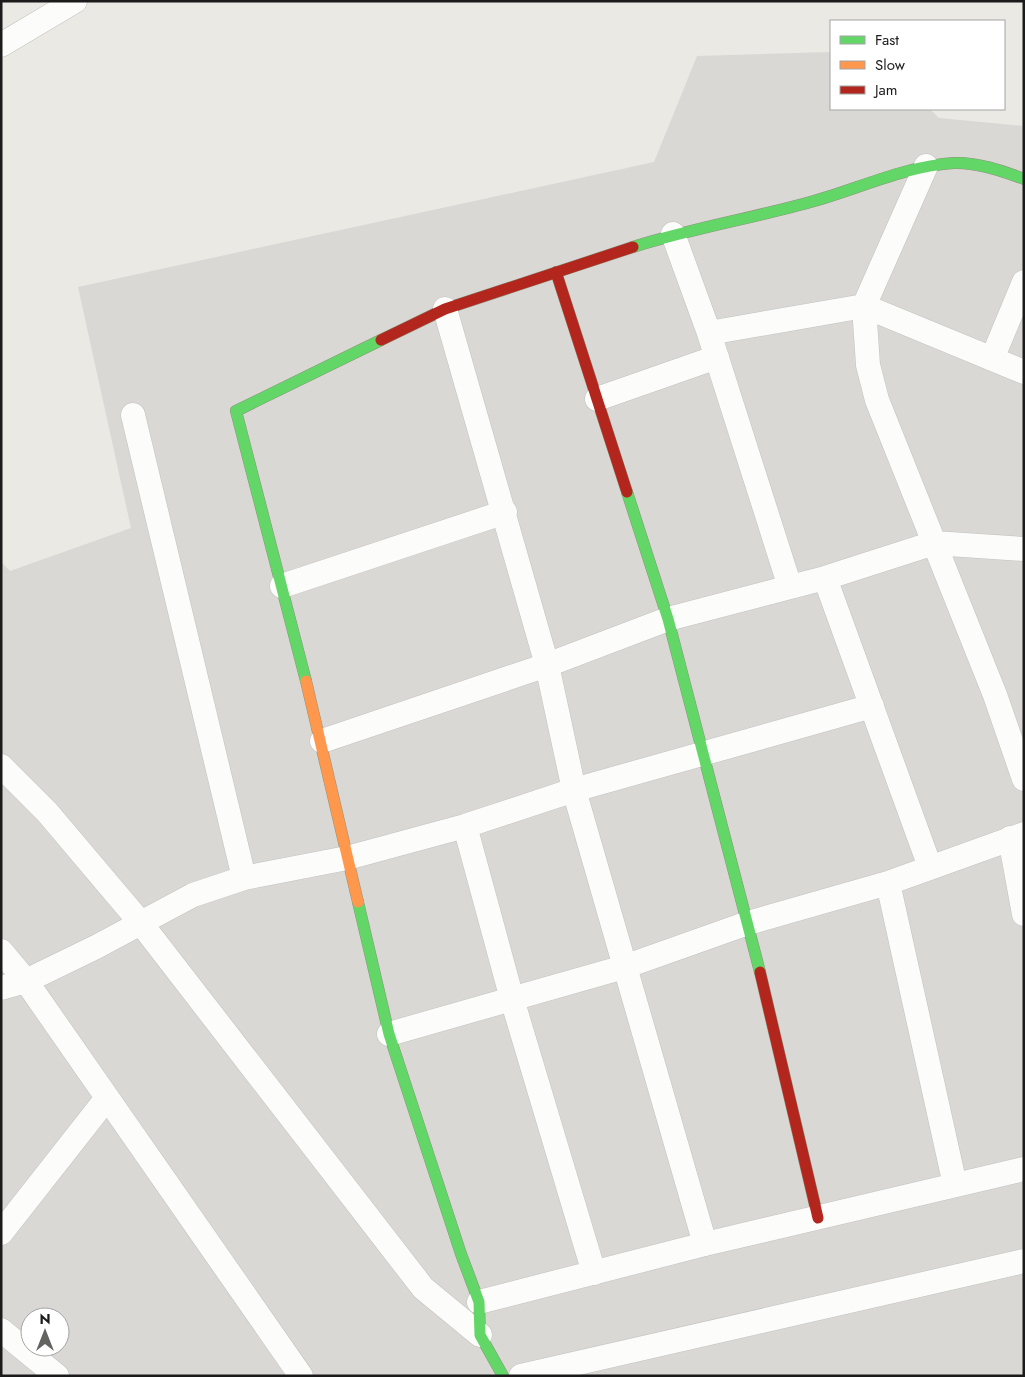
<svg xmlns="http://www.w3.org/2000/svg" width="1025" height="1377" font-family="Jost,sans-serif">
  <rect width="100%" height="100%" fill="#eae9e4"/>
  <path fill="#d9d8d5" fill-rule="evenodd" d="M831,52V109H930L939,118L1024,126V1376H1V562L10,571L131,528L78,287L654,162L697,56ZM30,1317H60V1347H30Z"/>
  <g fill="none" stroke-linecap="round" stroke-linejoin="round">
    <g stroke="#c2c2c0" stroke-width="25">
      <path id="street" d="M1,45L75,1
        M926,166L864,306L868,365L877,400L995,695L1024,779
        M673,234L709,333L864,306L1024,372
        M445,309L547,665L574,790L705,1244
        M709,333L790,587
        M992,359L1024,282
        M597,399L717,357
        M133,415L244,878
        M825,578L930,867
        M282,586L505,512
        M322,741L547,665L668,619L825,578L934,543L1024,549
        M1,766L47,812L140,922L423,1288L480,1335
        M465,826L512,999L594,1273
        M1010,838L1024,914
        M888,883L955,1185
        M1,951L26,981L301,1376
        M1,988L26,981L96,947L193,895L244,878L347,858L465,826L574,790L872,706
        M389,1034L624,967L748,923L888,883L1024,834
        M1,1233L107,1098
        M479,1302L705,1244L1024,1169
        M1,1330L57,1376
        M521,1376L1024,1261"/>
    </g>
    <g stroke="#8d937c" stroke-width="12">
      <path id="fast" d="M633,247C693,228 754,218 814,201C860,188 906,166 954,163C977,162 1003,171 1024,179
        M627,492L668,619L760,972
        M306,681L236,411L381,340
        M358,902L389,1034L461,1254L479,1302L480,1335L503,1376"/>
    </g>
    <g stroke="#8d937c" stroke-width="12">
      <path id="slow" d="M306,681L358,902"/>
    </g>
    <g stroke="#8d937c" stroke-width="12">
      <path id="jam" d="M556,272L627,492
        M381,340L445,309L633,247
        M760,972L818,1218"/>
    </g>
    <use href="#street" stroke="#fcfcfb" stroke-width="24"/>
    <use href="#fast" stroke="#63d668" stroke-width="11"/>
    <use href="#slow" stroke="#ff974d" stroke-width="11"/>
    <use href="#jam" stroke="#b3261e" stroke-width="11"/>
  </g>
  <rect width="1025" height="1377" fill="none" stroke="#1b1b1b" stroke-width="5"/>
  <rect x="830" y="20" width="175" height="90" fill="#ffffff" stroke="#a4a4a4"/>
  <rect x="840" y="36" width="25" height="8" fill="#63d668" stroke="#a4a4a4"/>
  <text x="875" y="45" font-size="15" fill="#1b1b1b">Fast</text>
  <rect x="840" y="61" width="25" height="8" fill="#ff974d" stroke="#a4a4a4"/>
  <text x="875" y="70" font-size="15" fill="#1b1b1b">Slow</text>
  <rect x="840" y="86" width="25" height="8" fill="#b3261e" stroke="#a4a4a4"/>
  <text x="875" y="95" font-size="15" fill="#1b1b1b">Jam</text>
  <g transform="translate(45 1332)"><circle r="24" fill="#ffffff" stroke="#a4a4a4"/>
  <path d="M0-4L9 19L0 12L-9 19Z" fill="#636361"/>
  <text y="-8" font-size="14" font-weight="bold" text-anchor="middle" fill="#1b1b1b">N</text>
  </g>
</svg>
